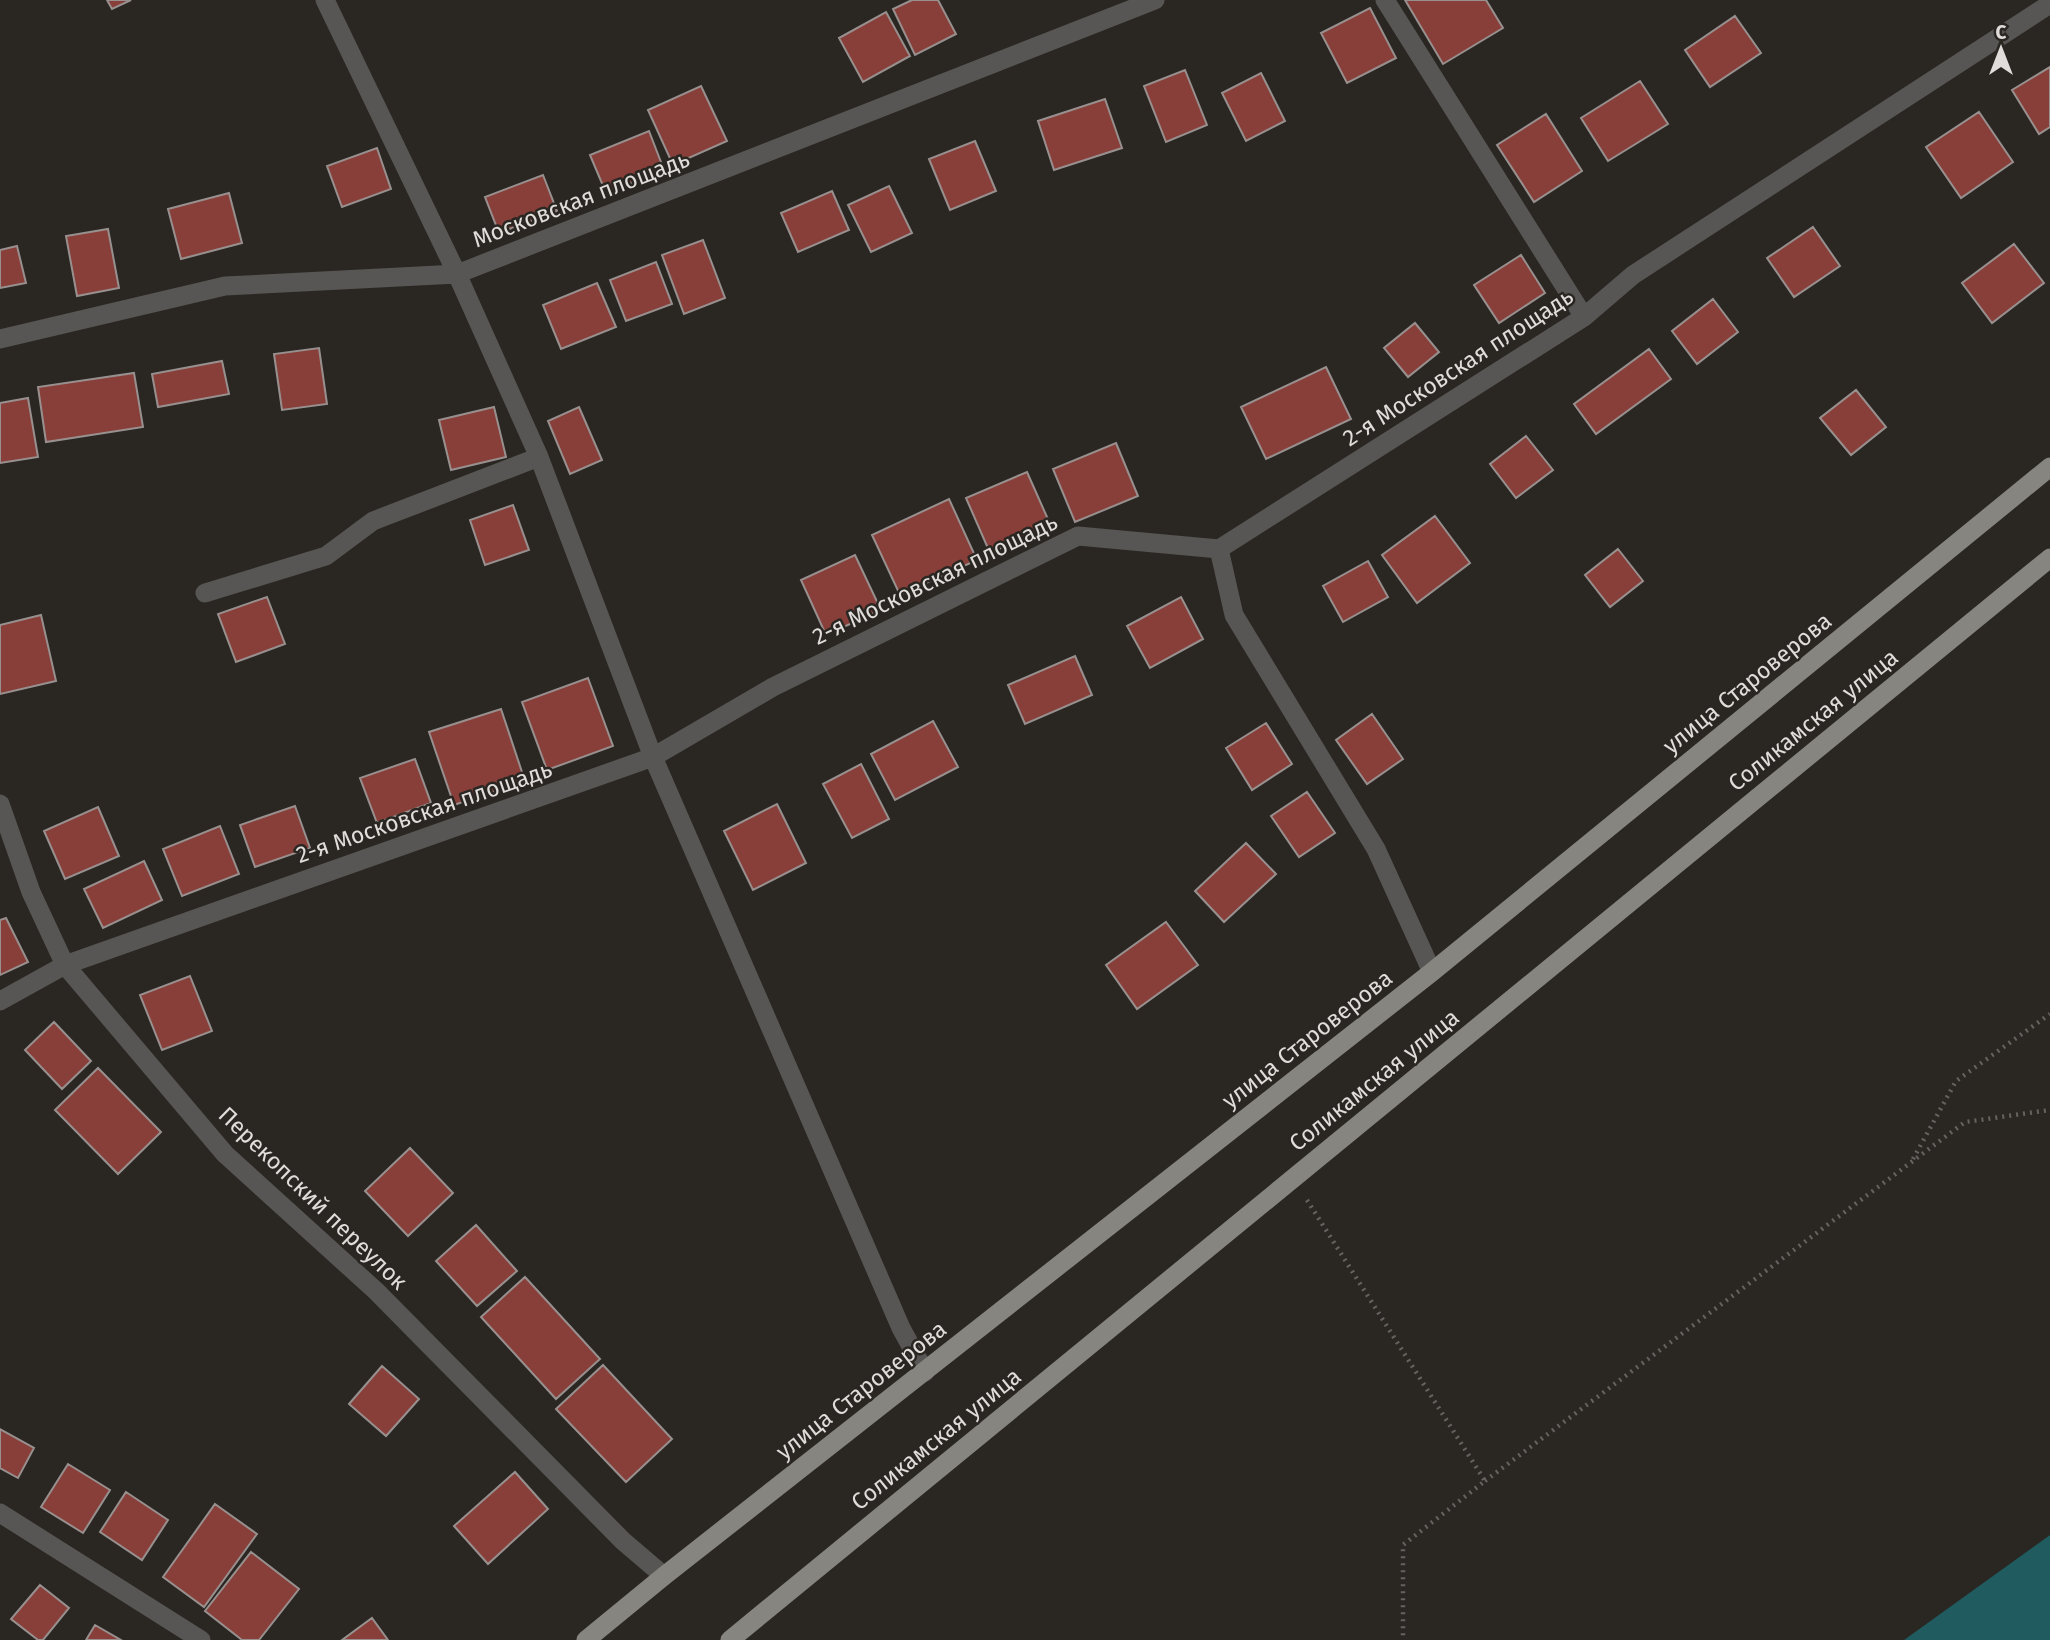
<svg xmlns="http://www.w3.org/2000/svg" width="2050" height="1640" font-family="'Fira Sans',sans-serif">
  <rect width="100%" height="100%" fill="#2a2622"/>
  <path fill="#1f5b5f" d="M2050,1535V1640H1904Z"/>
  <path fill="#883f39" stroke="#98908f" stroke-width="2" d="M107,0H131L112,9Z
    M912,0H938L956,34L915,55L893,9Z
    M1405,0H1486L1503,28L1443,64Z
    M1370,8L1396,58L1347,83L1321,33Z
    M886,12L910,56L863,82L839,38Z
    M1735,16L1761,53L1710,87L1685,50Z
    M2050,67V127L2039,134L2012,90Z
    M1185,70L1207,125L1166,142L1144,86Z
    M1261,73L1285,121L1246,141L1222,93Z
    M1640,81L1668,124L1608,161L1581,118Z
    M701,86L727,141L673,165L648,110Z
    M1105,99L1122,148L1054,170L1038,121Z
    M1979,112L2013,162L1961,198L1926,147Z
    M1546,114L1582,171L1534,202L1497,145Z
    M649,131L664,170L606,193L590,155Z
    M975,141L996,191L950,210L929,159Z
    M377,148L391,189L342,207L327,166Z
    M543,175L557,211L499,233L485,197Z
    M889,186L912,233L871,252L848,205Z
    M832,191L849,230L798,252L781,213Z
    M229,193L242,243L181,259L168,209Z
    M1813,227L1840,266L1794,297L1767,258Z
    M108,229L119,288L77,296L66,236Z
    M703,240L725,298L684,314L662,255Z
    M2014,244L2044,283L1992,323L1962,283Z
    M17,246L26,283L0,288V250Z
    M1521,255L1545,293L1499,323L1474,285Z
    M656,262L672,304L626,321L610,280Z
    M597,283L616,327L561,349L543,305Z
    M1713,299L1738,332L1697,364L1672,331Z
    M1415,323L1439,352L1408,377L1384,348Z
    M319,348L327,404L282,410L274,354Z
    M1649,349L1671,379L1596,434L1574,404Z
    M222,361L229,394L158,407L152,374Z
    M1326,367L1351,419L1266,459L1241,407Z
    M134,373L143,427L46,442L38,387Z
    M1856,390L1886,427L1851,455L1820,418Z
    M28,398L38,457L0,463V403Z
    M494,407L506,457L451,470L439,420Z
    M579,407L602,460L570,474L548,421Z
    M1526,436L1553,470L1516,498L1490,464Z
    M1116,443L1138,496L1075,522L1053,469Z
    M1027,472L1051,526L990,553L966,498Z
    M949,499L977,560L900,595L872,535Z
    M513,505L529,550L485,565L470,520Z
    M1435,516L1470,563L1417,603L1382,555Z
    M1618,549L1643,581L1610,607L1585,575Z
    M855,555L881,610L826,635L801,580Z
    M1368,561L1388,597L1343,622L1323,586Z
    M267,597L285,644L236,662L218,614Z
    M1181,597L1203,639L1150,668L1127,626Z
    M41,615L56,681L0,694V625Z
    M1075,656L1092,695L1025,724L1008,685Z
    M588,678L613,746L547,770L522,702Z
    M501,709L525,781L454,805L429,732Z
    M1372,714L1403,759L1367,784L1336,740Z
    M933,721L958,767L895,800L871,754Z
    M1266,723L1292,764L1252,790L1226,748Z
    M415,759L431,803L377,823L360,778Z
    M861,764L889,819L852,838L823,784Z
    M1307,792L1335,833L1299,857L1271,816Z
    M777,804L806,863L753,890L724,831Z
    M295,806L310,848L255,867L240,825Z
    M98,807L119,856L65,879L44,831Z
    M220,826L239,874L182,896L163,849Z
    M1246,843L1276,874L1224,922L1195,891Z
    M144,861L162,900L103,928L84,889Z
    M6,918L28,962L0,975V920Z
    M1166,922L1198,965L1137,1009L1106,965Z
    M190,976L212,1031L162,1050L140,995Z
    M54,1022L91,1061L62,1089L25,1050Z
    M98,1068L161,1132L118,1174L55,1110Z
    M410,1148L453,1193L408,1236L365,1191Z
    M476,1225L517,1271L477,1306L436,1261Z
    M525,1277L600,1359L556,1399L481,1317Z
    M603,1365L672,1439L626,1482L556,1409Z
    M382,1366L419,1399L386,1436L349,1404Z
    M0,1429L34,1448L18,1478L0,1468Z
    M68,1464L110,1490L83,1533L41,1507Z
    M515,1472L548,1509L488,1564L454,1526Z
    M126,1492L168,1520L142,1560L100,1532Z
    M215,1504L257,1534L204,1607L163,1577Z
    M251,1552L299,1589L259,1640H242L205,1611Z
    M40,1585L69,1608L43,1640H38L11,1619Z
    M372,1618L388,1640H342Z
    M95,1625L121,1640H86Z"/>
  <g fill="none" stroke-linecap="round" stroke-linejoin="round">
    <path stroke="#66625f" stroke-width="4.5" stroke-dasharray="2 5" stroke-linecap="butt" d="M1913,1159L1956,1081L2050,1014
      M1307,1200L1485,1481L1403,1545V1640
      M1485,1481L1965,1122L2050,1110"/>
    <path stroke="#575654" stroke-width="19" d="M325,0L457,274L539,457L653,757L901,1328L925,1372
      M1385,0L1584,317
      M0,339L225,286L457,274L1155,0
      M1219,549L1234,615L1376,849L1432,972
      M205,593L326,556L373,521L539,457
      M0,804L31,892L65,965L225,1154L376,1291L623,1541L664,1576
      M0,1001L65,965L653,757L773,687L1078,536L1219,549L1584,317L1633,275L2050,4
      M0,1513L201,1640"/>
    <path stroke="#878580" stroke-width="19" d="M586,1640L664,1576L1432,972L2050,467
      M730,1640L2050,558"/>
  </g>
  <g text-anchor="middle" stroke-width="5" stroke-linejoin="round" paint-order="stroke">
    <g font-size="23" fill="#e0ddda" stroke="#2a2622">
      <text transform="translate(581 199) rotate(-21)" y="8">Московская площадь</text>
      <text transform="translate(1458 367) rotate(-33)" y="8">2-я Московская площадь</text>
      <text transform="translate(935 579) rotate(-26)" y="8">2-я Московская площадь</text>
      <text transform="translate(1747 683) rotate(-39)" y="8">улица Староверова</text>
      <text transform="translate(1813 720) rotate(-39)" y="8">Соликамская улица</text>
      <text transform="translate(424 812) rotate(-19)" y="8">2-я Московская площадь</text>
      <text transform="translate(1307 1039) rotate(-38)" y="8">улица Староверова</text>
      <text transform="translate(1374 1080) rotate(-39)" y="8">Соликамская улица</text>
      <text transform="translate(313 1198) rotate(44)" y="8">Перекопский переулок</text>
      <text transform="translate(861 1390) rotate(-38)" y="8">улица Староверова</text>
      <text transform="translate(936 1439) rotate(-39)" y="8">Соликамская улица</text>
    </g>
  </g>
  <g transform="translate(2001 49)" stroke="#2a2622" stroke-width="5" paint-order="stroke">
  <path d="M0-5L12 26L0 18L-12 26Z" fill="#e0ddda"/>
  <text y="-10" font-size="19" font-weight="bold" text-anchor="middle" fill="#e0ddda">С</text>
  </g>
</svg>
